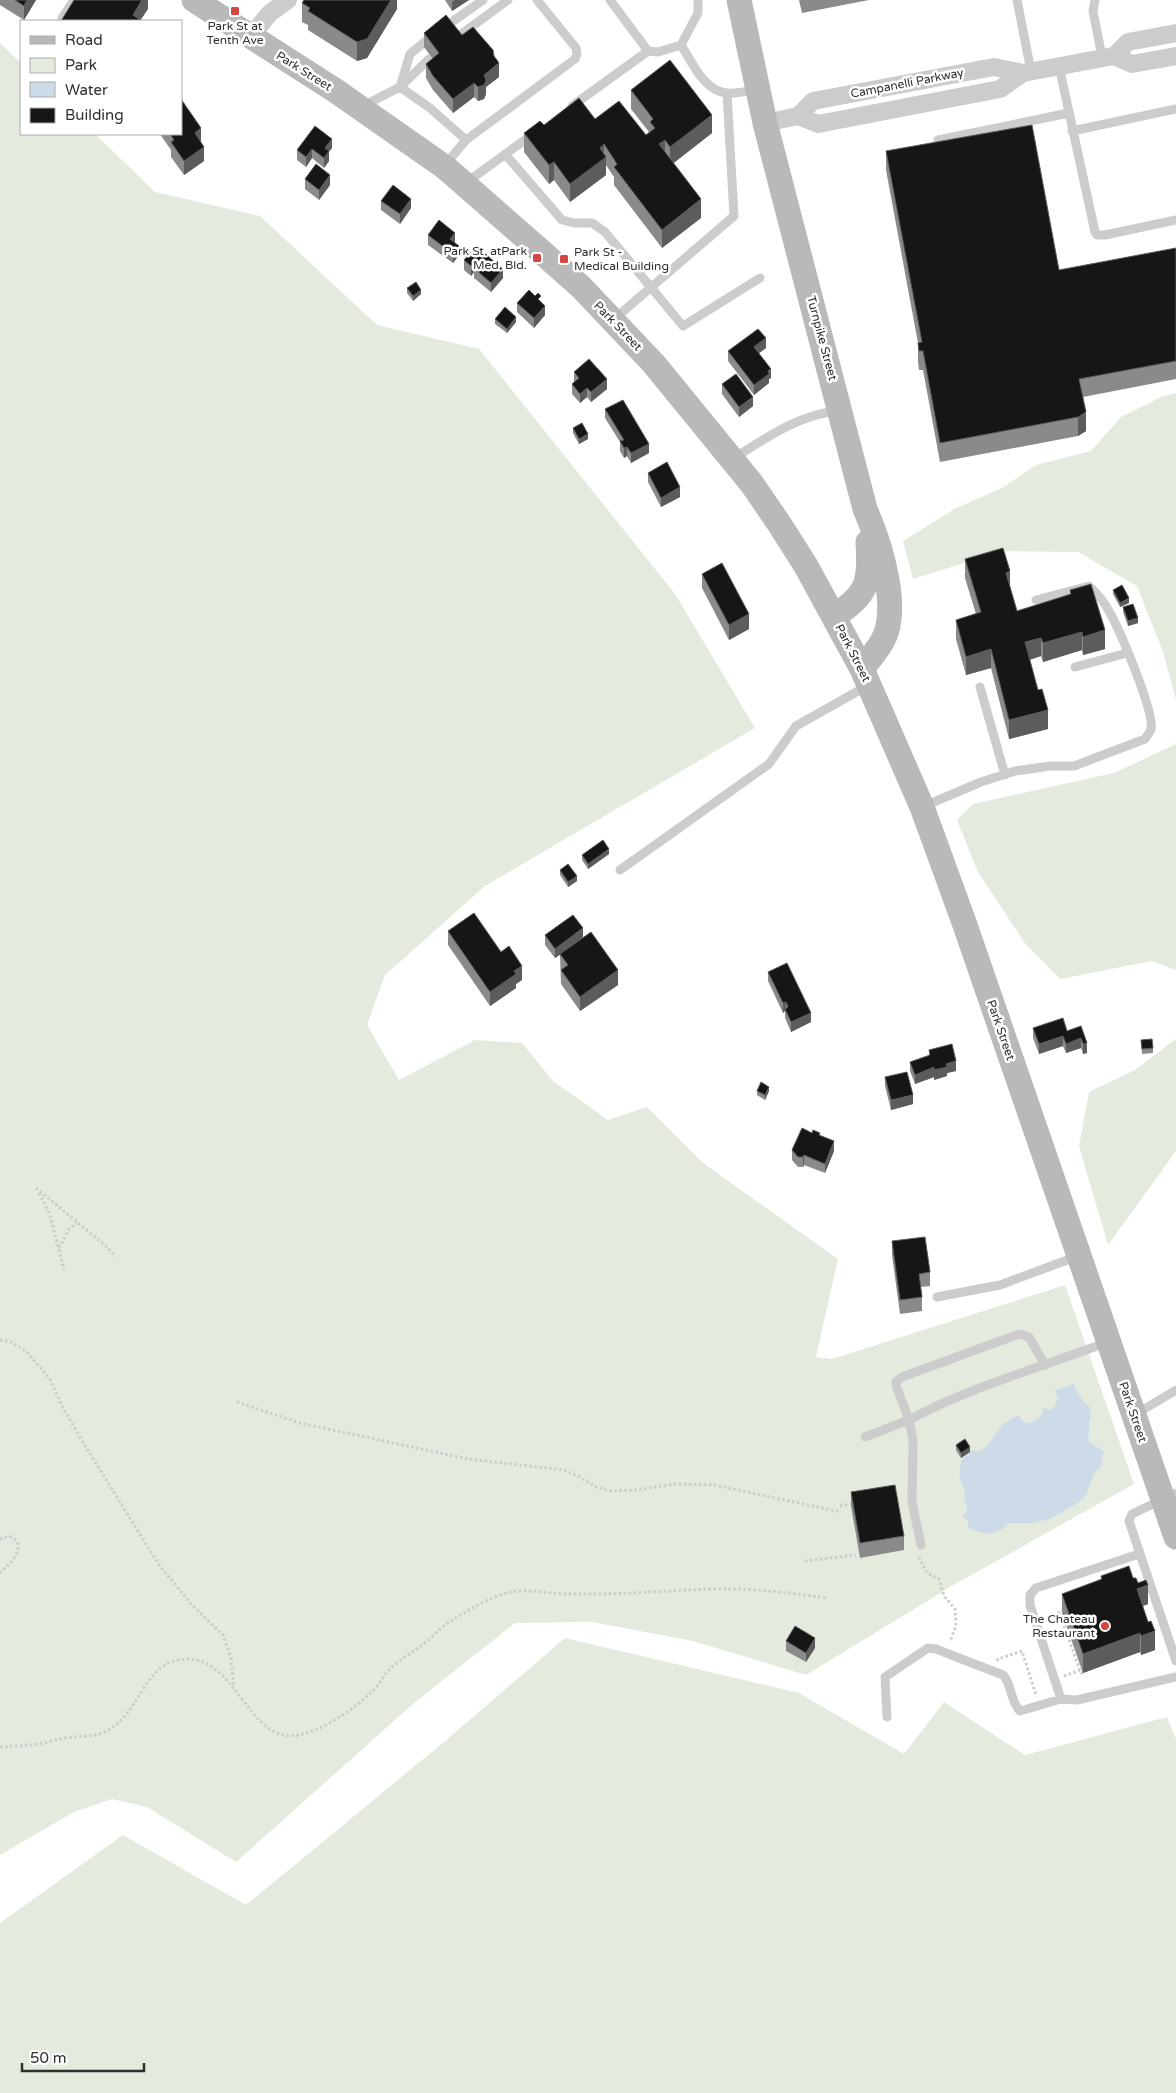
<svg xmlns="http://www.w3.org/2000/svg" width="1176" height="2093" font-family="'Varela Round',sans-serif">
  <rect width="100%" height="100%" fill="#fff"/>
  <path fill="#e4ebde" d="M0,43L21,63V134H95L155,192L260,216L377,325L479,349L675,594L755,728L485,886L385,975L367,1025L399,1080L475,1040L522,1043L553,1081L608,1120L647,1107L703,1163L838,1259L816,1357L832,1359L1065,1285L1134,1484L957,1583L806,1675L693,1641L592,1622L515,1623L414,1703L236,1862L147,1807L112,1799L74,1812L0,1855Z
    M1176,393V700L1163,652L1137,586L1078,552L1002,551L913,579L903,541L956,508L1002,488L1036,465L1091,451L1121,417L1161,397Z
    M1176,744V970L1152,961L1060,979L1024,942L978,872L957,820L973,804L1114,773Z
    M1176,1039V1151L1108,1245L1079,1146L1089,1092L1135,1070Z
    M565,1638L799,1693L904,1754L944,1702L1025,1755L1167,1717L1176,1739V2093H0V1923L123,1835L246,1905L444,1742Z"/>
  <path fill="#cddbe9" d="M1073,1384L1083,1401L1090,1407C1092,1419 1087,1429 1089,1442L1104,1451L1100,1468L1095,1472L1091,1481L1087,1494L1078,1503L1050,1519L1033,1523H1009L1001,1530L987,1534L969,1529L967,1520L962,1517L967,1510L964,1496L965,1489C958,1483 959,1467 962,1459L971,1452V1450L979,1451L985,1448L1003,1424L1018,1415L1025,1423C1031,1424 1037,1419 1042,1415L1043,1408L1050,1410L1056,1404L1058,1396L1054,1391Z"/>
  <g fill="none" stroke-linecap="round" stroke-linejoin="round">
    <path stroke="#ccc" stroke-width="3" stroke-dasharray="2.5 2.5" stroke-linecap="butt" d="M36,1188L106,1246L116,1257
      M39,1193L50,1215L64,1270
      M59,1248L69,1229L77,1223
      M0,1340L11,1342L26,1351L50,1379L63,1408L84,1444L159,1565L192,1605L223,1635L231,1658L234,1687
      M237,1402L300,1423L468,1459L564,1470L578,1476L596,1487L610,1491L636,1490L675,1484L714,1485L841,1512
      M840,1506L855,1503
      M0,1539L9,1536C30,1545 10,1564 0,1573
      M919,1557L927,1573L939,1579L944,1596L955,1609L956,1626L950,1642
      M805,1561L856,1555
      M1064,1610L1059,1612L1080,1670
      M997,1661L998,1659L1022,1651L1036,1695
      M1064,1676L1080,1670L1081,1673L1085,1672
      M0,1747C13,1746 25,1746 38,1744C47,1743 56,1739 65,1738C86,1735 101,1739 118,1723C138,1706 147,1669 174,1661C236,1644 245,1746 299,1735C327,1729 355,1708 375,1689C380,1683 383,1676 389,1670C399,1660 412,1653 423,1644C432,1638 439,1629 448,1623C465,1612 487,1598 507,1593C525,1588 545,1593 563,1594C574,1594 585,1594 596,1594C644,1594 691,1588 738,1589C768,1590 797,1594 827,1598"/>
    <path stroke="#ccc" stroke-width="9" d="M610,0L648,51L658,52L681,45C692,62 703,90 726,93C736,94 748,91 758,89
      M1017,0L1031,71
      M1095,0L1093,11L1102,57
      M62,18L74,0
      M442,29L483,0
      M432,36L410,54L400,87L430,108L466,140
      M456,38L508,0
      M681,45L698,13V0
      M1059,66L1095,232L1097,235H1105L1176,220
      M363,106L400,87L429,59
      M572,106L648,51
      M1072,131L1176,109
      M938,140L1069,113
      M505,154L562,220L574,223H592L605,232L683,326L760,278
      M444,166L466,140L575,59L577,54L576,48L537,0
      M467,182L533,134
      M613,320L734,216L727,93
      M734,458C766,438 798,415 837,411
      M1075,667L1127,653
      M980,687L1005,775
      M922,807L981,782L1015,771L1050,766H1074L1145,739C1147,736 1150,732 1151,729C1155,713 1120,631 1110,613C1105,603 1098,594 1089,586L1036,600
      M620,870L769,764L796,726L867,686
      M937,1297L1000,1285L1078,1256
      M1136,1414L1176,1390
      M865,1437L909,1420L896,1385V1382L902,1377L1019,1334L1029,1337L1045,1365
      M1176,1493L1132,1514L1129,1521L1176,1661
      M921,1545L912,1502L913,1440L909,1420C971,1386 1041,1368 1107,1342
      M1139,1554L1036,1588L1030,1595V1605L1061,1699L1077,1700L1176,1677
      M887,1717L885,1677L928,1648L936,1649L1003,1675C1012,1684 1010,1701 1020,1711L1061,1699"/>
    <path stroke="#ccc" stroke-width="18" d="M250,37L270,13L288,0
      M1114,56L1128,42L1176,33
      M798,116L818,124L1000,89L1023,73
      M765,123L798,116L813,101L994,67L1023,73L1114,56L1132,64L1176,56"/>
    <path stroke="#b9b9b9" stroke-width="25" d="M194,0L336,91L446,168L544,254L581,287L654,364L752,484L780,525L806,566L862,669L922,807L965,925L1176,1537
      M739,0L765,123L865,509C879,541 895,592 888,626C885,642 872,656 862,669
      M834,616C869,594 870,581 868,542"/>
  </g>
  <path fill="#8a8a8a" d="M0,0H36L24,20L0,5Z
    M397,0V9L367,58L357,61L308,30V25L302,22V3Z
    M445,0H469L452,11Z
    M799,0H869L802,13Z
    M424,33L462,35L499,77L486,87V94L484,99L478,101L474,97L453,113L433,90L426,78V64L433,59L424,47Z
    M631,90L712,133L673,163L701,218L662,248L614,185V177L606,165V175L570,202L554,180L549,184L524,152V133L544,125L595,119L646,135L649,132L631,109Z
    M160,134H181L201,142L204,161L184,175L171,157V150Z
    M332,148L329,151V161L324,168L312,158L306,167L297,160V150Z
    M886,151L1059,270L1176,248V379L1083,397L1086,431L1078,436L940,462L923,370H919L918,361V343L886,170Z
    M305,179L330,185L319,200L305,189Z
    M381,201L411,208L400,224L381,210Z
    M428,235L455,242L459,255L453,263L428,245Z
    M476,246L503,278L491,292L474,278V272L471,276L464,270V260Z
    M407,288L421,294L413,301L407,293Z
    M541,302L545,315L534,328L517,312V303Z
    M495,319L516,322L507,333L495,324Z
    M766,348L759,353L771,378L769,379V383L754,395L728,361V351Z
    M574,372L607,389L591,402L587,397L580,403L572,394V384L574,382Z
    M722,384L753,406L739,417L722,394Z
    M605,409L649,453L631,463L627,456L624,458L620,451V442L605,418Z
    M573,428L588,439L579,444L573,433Z
    M648,473L680,497L661,507L648,482Z
    M965,559L1010,588L1017,611L1070,595V590L1105,649L1083,655L1082,650L1043,662L1041,656L1030,660L1048,729L1009,739L991,668L966,675L956,639V620L976,614L965,578Z
    M702,574L749,629L729,640L702,588Z
    M1113,590L1129,603L1120,607L1113,594Z
    M1123,607L1138,623L1128,626L1123,612Z
    M609,854L588,869L582,860V855Z
    M560,870L577,881L568,887L560,875Z
    M448,931L501,952L522,980L516,984V988L490,1006L448,945Z
    M545,935L583,938L567,949L618,985L580,1011L561,984L560,955L555,958L545,945Z
    M768,972L811,1022L791,1032L785,1018V1011L783,1013L768,981Z
    M1081,1026L1087,1053L1083,1054L1081,1048L1066,1053L1063,1046L1039,1054L1033,1038V1028L1067,1031Z
    M1141,1040L1153,1048V1053L1142,1054Z
    M929,1050L956,1071L947,1073V1076L934,1080V1077L915,1084L910,1071V1062L929,1056Z
    M885,1077L913,1104L891,1110L885,1086Z
    M757,1091H769L765,1100L757,1095Z
    M820,1135L834,1151L825,1173L804,1165L803,1167H798L792,1160V1150Z
    M892,1241L930,1272V1286L921,1287L922,1297V1311L900,1314L892,1255Z
    M956,1445L970,1452L961,1458L956,1450Z
    M851,1492L904,1536V1550L860,1558L851,1506Z
    M1101,1576L1133,1578L1138,1583L1148,1604L1143,1606L1155,1650L1141,1655L1140,1652L1083,1673L1062,1613V1594L1101,1580Z
    M786,1641L815,1648L806,1662L786,1651Z"/>
  <path fill="#5c5c5c" d="M27,0H36L24,20V6Z
    M142,0H148V9L140,21L133,15Z
    M391,0H397V9L367,58L357,61V42Z
    M455,0H469L452,11V2Z
    M499,63V77L486,87V94L484,99L478,101V87L484,75Z
    M474,83V97L453,113V99Z
    M712,115V133L670,166V147Z
    M201,128V142L195,147V133Z
    M332,139V148L325,157V148Z
    M665,140V158L659,144Z
    M604,144V158L606,157V175L570,202V184L600,148Z
    M204,147V161L184,175V161Z
    M312,149V158L306,167V157Z
    M329,151V161L324,168V158Z
    M554,162V180L549,184V165Z
    M330,175V185L319,200V190Z
    M411,199V208L400,224V214Z
    M701,199V218L662,248V230Z
    M455,233V242L450,248V239Z
    M459,246V255L453,263V254Z
    M474,263V272L471,276V266Z
    M503,269V278L491,292V283Z
    M421,290V294L413,301V296Z
    M545,306V315L534,328V318Z
    M516,317V322L507,333V329Z
    M766,338V348L754,357V347Z
    M771,369V378L769,379V383L754,395V385Z
    M607,379V389L591,402V392Z
    M587,388V397L580,403V394Z
    M753,397V406L739,417V407Z
    M1086,412V431L1078,436V417Z
    M588,434V439L579,444V439Z
    M649,444V453L631,463V453Z
    M627,447V456L624,458V448Z
    M680,487V497L661,507V498Z
    M1010,571V590L1006,573Z
    M1129,598V603L1120,607V603Z
    M749,614V629L729,640V625Z
    M1138,618V623L1128,626V621Z
    M1105,630V649L1083,655V637Z
    M1082,632V650L1043,662V643Z
    M1041,638V656L1025,661V642Z
    M991,649V668L966,675V657Z
    M1048,710V729L1009,739V720Z
    M609,849V854L588,869V864Z
    M577,876V881L568,887V882Z
    M583,928V938L555,958V949Z
    M522,966V980L516,984V988L490,1006V992L514,971Z
    M618,970V985L580,1011V997Z
    M786,1002V1010L785,1009V1011L783,1013V1003Z
    M811,1013V1022L791,1032V1022Z
    M1063,1036V1046L1039,1054V1044Z
    M1081,1038V1048L1066,1053V1044Z
    M1087,1043V1053L1083,1054V1044Z
    M956,1061V1071L947,1073V1076L934,1080V1070L946,1064Z
    M934,1067V1077L915,1084V1075Z
    M769,1087V1091L765,1100V1095Z
    M913,1095V1104L891,1110V1100Z
    M834,1141V1151L825,1173V1164Z
    M804,1155V1165L803,1167V1157Z
    M970,1447V1452L961,1458V1453Z
    M1148,1585V1604L1137,1608V1589Z
    M1155,1631V1650L1141,1655V1636Z
    M1140,1633V1652L1083,1673V1654Z
    M815,1638V1648L806,1662V1653Z"/>
  <path fill="#161616" stroke="#5c5c5c" d="M15,0H27L24,6Z
    M74,0H142L133,15L142,21H61Z
    M304,0H391L367,39L357,42L308,11L310,8L302,3Z
    M446,15L462,35L473,27L493,50L494,56L499,63L484,75L486,80L484,85L478,87L474,83L453,99L433,76L426,64L439,53L424,33Z
    M670,60L712,115L670,147L665,140L659,144L701,199L662,230L614,167L617,164L604,144L600,148L606,157L570,184L554,162L549,165L524,133L540,121L544,125L579,98L595,119L619,101L646,135L655,128L650,122L653,119L631,90Z
    M181,99L201,128L195,133L204,147L184,161L171,142L174,140L170,134H181Z
    M1032,125L1059,270L1176,248V361L1079,379L1086,412L1078,417L940,443L923,351H919L918,343L922,342L886,151Z
    M315,126L332,139L325,148L329,151L324,158L312,149L306,157L297,150Z
    M316,164L330,175L319,190L305,179Z
    M393,185L411,199L400,214L381,201Z
    M439,220L455,233L450,239L459,246L453,254L428,235Z
    M476,246L503,269L491,283L474,268L477,265L474,263L471,266L464,260Z
    M416,282L421,290L413,296L407,288Z
    M529,290L535,296L538,293L541,296L538,299L545,306L534,318L517,303Z
    M505,307L516,317L507,329L495,319Z
    M758,329L766,338L754,347L771,369L768,371L769,374L754,385L728,351Z
    M589,359L607,379L591,392L587,388L580,394L572,384L579,378L574,372Z
    M736,374L753,397L739,407L722,384Z
    M623,400L649,444L631,453L627,447L624,448L620,441L624,440L605,409Z
    M582,423L588,434L579,439L573,428Z
    M667,462L680,487L661,498L648,473Z
    M1003,548L1010,571L1006,573L1017,611L1071,594L1070,590L1091,584L1105,630L1083,637L1082,632L1043,643L1041,638L1025,642L1038,690L1042,689L1048,710L1009,720L991,649L966,657L956,620L981,612L965,559Z
    M722,563L749,614L729,625L702,574Z
    M1122,585L1129,598L1120,603L1113,590Z
    M1133,604L1138,618L1128,621L1123,607Z
    M603,840L609,849L588,864L582,855Z
    M568,864L577,876L568,882L560,870Z
    M474,913L501,952L509,946L522,966L514,971L516,974L490,992L448,931Z
    M573,915L583,928L555,949L545,935Z
    M591,932L618,970L580,997L561,970L568,965L560,954Z
    M787,963L811,1013L791,1022L785,1009L788,1007L786,1002L783,1003L768,972Z
    M1063,1018L1067,1031L1081,1026L1087,1043L1083,1044L1081,1038L1066,1044L1063,1036L1039,1044L1033,1028Z
    M1152,1039L1153,1048L1142,1049L1141,1040Z
    M952,1044L956,1061L946,1064L947,1067L934,1070V1067L915,1075L910,1062L930,1055L929,1050Z
    M907,1072L913,1095L891,1100L885,1077Z
    M761,1082L769,1087L765,1095L757,1091Z
    M802,1128L812,1133L813,1130L820,1133L819,1135L834,1141L825,1164L804,1155L803,1157H798L792,1150Z
    M925,1237L930,1272L919,1274L922,1297L900,1300L892,1241Z
    M965,1439L970,1447L961,1453L956,1445Z
    M895,1485L904,1536L860,1543L851,1492Z
    M1129,1566L1133,1578H1136L1138,1583L1146,1580L1148,1585L1137,1589L1148,1622L1151,1621L1155,1631L1141,1636L1140,1633L1083,1654L1062,1594L1102,1579L1101,1576Z
    M795,1626L815,1638L806,1653L786,1641Z"/>
  <g fill="#d44743" stroke="#fff" stroke-width="2">
    <rect x="230" y="6" width="10" height="10" rx="2.5"/>
    <rect x="532" y="253" width="10" height="10" rx="2.5"/>
    <rect x="559" y="254" width="10" height="10" rx="2.5"/>
    <circle cx="1105" cy="1626" r="5"/>
  </g>
  <g text-anchor="middle" stroke-width="5" stroke-linejoin="round" paint-order="stroke">
    <g font-size="12" fill="#2f2f2f" stroke="#fff" text-anchor="end">
      <text x="235" y="30" text-anchor="middle">Park St at<tspan x="235" dy="14">Tenth Ave</tspan></text>
      <text x="527" y="255">Park St. atPark<tspan x="527" dy="14">Med. Bld.</tspan></text>
      <text x="574" y="256" text-anchor="start">Park St -<tspan x="574" dy="14">Medical Building</tspan></text>
      <text x="1095" y="1623">The Chateau<tspan x="1095" dy="14">Restaurant</tspan></text>
    </g>
    <g font-size="12" fill="#2f2f2f" stroke="#fff">
      <text transform="translate(304 71) rotate(32)" y="4">Park Street</text>
      <text transform="translate(907 83) rotate(-11)" y="4">Campanelli Parkway</text>
      <text transform="translate(618 326) rotate(46)" y="4">Park Street</text>
      <text transform="translate(822 338) rotate(75)" y="4">Turnpike Street</text>
      <text transform="translate(853 653) rotate(63)" y="4">Park Street</text>
      <text transform="translate(1001 1030) rotate(71)" y="4">Park Street</text>
      <text transform="translate(1133 1412) rotate(71)" y="4">Park Street</text>
    </g>
  </g>
  <rect x="20" y="20" width="162" height="115" fill="#ffffff" stroke="#acacac"/>
  <rect x="30" y="36" width="25" height="8" fill="#b9b9b9" stroke="#acacac"/>
  <text x="65" y="45" font-size="15" fill="#2f2f2f">Road</text>
  <rect x="30" y="58" width="25" height="15" fill="#e4ebde" stroke="#acacac"/>
  <text x="65" y="70" font-size="15" fill="#2f2f2f">Park</text>
  <rect x="30" y="82" width="25" height="15" fill="#cddbe9" stroke="#acacac"/>
  <text x="65" y="95" font-size="15" fill="#2f2f2f">Water</text>
  <rect x="30" y="108" width="25" height="15" fill="#161616" stroke="#acacac"/>
  <text x="65" y="120" font-size="15" fill="#2f2f2f">Building</text>
  <path d="M22 2063v8h122v-8" fill="none" stroke="#2f2f2f" stroke-width="2.5"/>
  <text x="30" y="2063" font-size="15" fill="#2f2f2f" stroke="#ffffff" stroke-width="4" paint-order="stroke">50 m</text>
</svg>
